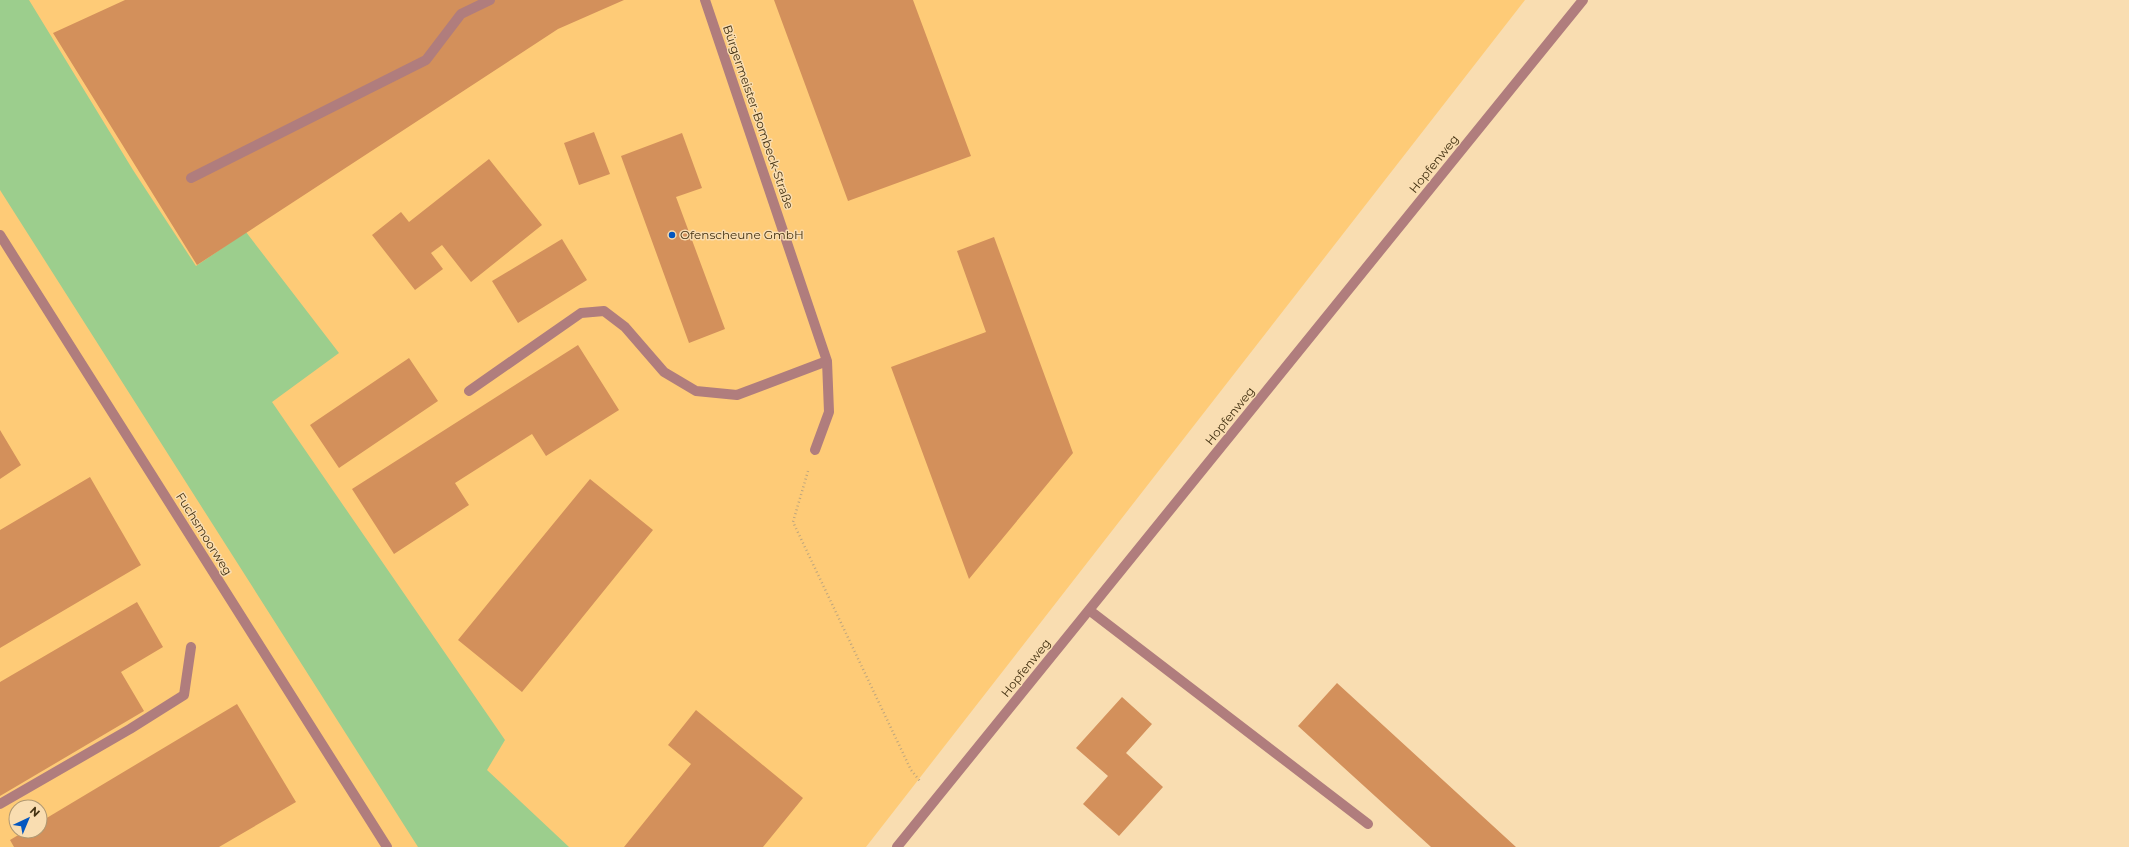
<svg xmlns="http://www.w3.org/2000/svg" width="2129" height="847" font-family="Montserrat,sans-serif">
  <rect width="100%" height="100%" fill="#f9ddb1"/>
  <path fill="#fecb77" fill-rule="evenodd" d="M0,0H1525L866,847H0ZM16,807H40V831H16Z"/>
  <path fill="#9cce8d" d="M0,0H29L133,170L196,266L246,232L339,353L272,402L505,740L487,770L569,847H418L0,190Z"/>
  <path fill="#d3905b" d="M125,0H624L558,29L197,265L53,33Z
    M774,0H913L971,156L848,201Z
    M594,132L610,174L579,185L564,143Z
    M682,133L702,188L676,197L725,329L689,343L621,156Z
    M489,159L542,225L471,282L442,245L431,253L443,269L415,290L372,235L401,212L409,222Z
    M994,237L1073,453L969,579L891,367L986,332L957,251Z
    M562,239L587,280L518,323L492,281Z
    M578,345L619,410L546,456L532,434L455,483L469,505L394,554L352,489Z
    M409,358L438,401L339,468L310,425Z
    M0,430L21,465L0,479Z
    M90,477L141,565L0,648V530Z
    M590,479L653,530L522,692L458,640Z
    M137,602L163,647L121,672L144,711L0,796V682Z
    M1337,683L1516,847H1431L1298,726Z
    M1122,697L1152,724L1126,753L1163,787L1119,836L1083,804L1108,776L1076,748Z
    M237,704L296,802L219,847H14L10,840L25,831H40V822Z
    M696,710L803,798L763,847H624L691,764L668,745Z"/>
  <g fill="none" stroke-linecap="round" stroke-linejoin="round">
    <path stroke="#bea67e" stroke-width="2.5" stroke-dasharray="1 3" stroke-linecap="butt" d="M808,471L793,522L911,770L920,781"/>
    <path stroke="#b07d7d" stroke-width="10" d="M705,0L827,361L829,412L815,450
      M191,178L426,60L461,14L490,0
      M0,235L387,847
      M469,391L581,313L604,311L625,327L664,372L696,391L737,395L827,361
      M1089,610L1368,824
      M0,804L130,729L184,695L191,647
      M897,847L1583,0"/>
  </g>
  <circle fill="#0356c0" stroke="#f9ddb1" stroke-width="1.5" cx="672" cy="235" r="4"/>
  <g text-anchor="middle" stroke-width="3" stroke-linejoin="round" paint-order="stroke">
    <g font-size="12" fill="#433111" stroke="#f9ddb1">
      <text transform="translate(758 117) rotate(71)" y="4">Bürgermeister-Bombeck-Straße</text>
      <text transform="translate(1434 164) rotate(-51)" y="4">Hopfenweg</text>
      <text transform="translate(1230 416) rotate(-51)" y="4">Hopfenweg</text>
      <text transform="translate(204 534) rotate(58)" y="4">Fuchsmoorweg</text>
      <text transform="translate(1026 668) rotate(-51)" y="4">Hopfenweg</text>
    </g>
    <g font-size="12" fill="#433111" stroke="#f9ddb1" text-anchor="start">
      <text x="680" y="239">Ofenscheune GmbH</text>
    </g>
  </g>
  <g transform="translate(28 819) rotate(44)"><circle r="19" fill="#f9ddb1" stroke="#b09871"/>
  <path d="M0-3L7 15L0 10L-7 15Z" fill="#0356c0"/>
  <text y="-6" font-size="11" font-weight="bold" text-anchor="middle" fill="#433111">N</text>
  </g>
</svg>
